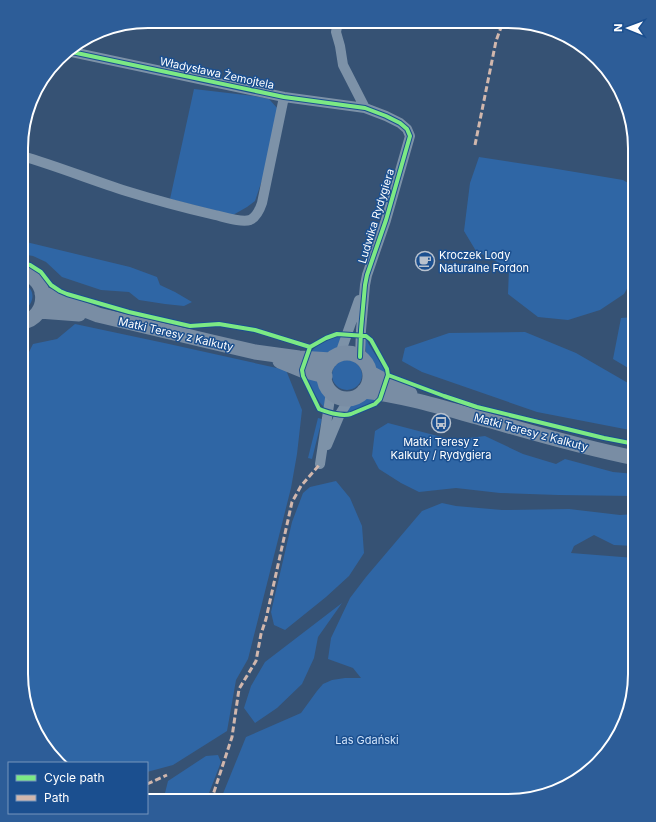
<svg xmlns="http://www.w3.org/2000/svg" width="656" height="822" font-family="Inter,sans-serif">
  <rect width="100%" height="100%" fill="#365274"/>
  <path fill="#2f66a5" d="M194,89L254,96L269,99L278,109L266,168L255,201L247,207L233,215L170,199Z
    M479,157L551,168L623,180L635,187V275L624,294L600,310L568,320L538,317L508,294L509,268L476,251L464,231L470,183Z
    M22,241L130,267L157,277L160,285L175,292L192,302L184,306L165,304L139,300L129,292L101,290L62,277L46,262L33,256L22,254Z
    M22,283C37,288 35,305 22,311Z
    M635,317V372L613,359L621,318Z
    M75,324L169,344L286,370L302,410L297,454L291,488L248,659L236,680L227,731L173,765L147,772V763H62L38,737L21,674L22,366L33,344L57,339Z
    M525,332L576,353L635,387V431L537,412L422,372L402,361L405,348L449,333Z
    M337,336H344C343,338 342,342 340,345C333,354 321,354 310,354C315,344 327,341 337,336Z
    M364,339L367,340L368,343L385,370L386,374L376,369L366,352Z
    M332 375a15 15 0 1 1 30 0a15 15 0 1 1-30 0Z
    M305,377L318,381C324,390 327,396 324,407L321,404L305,380Z
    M367,397L378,399C372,404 352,415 345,413C351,403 356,402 367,397Z
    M318,418L322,419L312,459L308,458Z
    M388,423L453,440L485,436L523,454L556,464L565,459L613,472L635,474V496L558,495L500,493L456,488L419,492L401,483L379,469L372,456L375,431Z
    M336,481L350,498L362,526L364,553L349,576L326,597L285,630L274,625L271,612L292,522L303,493L310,487Z
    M442,503L456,506L502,510L569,509L620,515L635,514V546L614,545L594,535L574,546L571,553L635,558V683L614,744L571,784L516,801H220L246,737L301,713L317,691L323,684L332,680L345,678H361L353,668L328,659L331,638L350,598L366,577L422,511Z
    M342,603L318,637L314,658L302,684L277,708L255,723L244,708L251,686L265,662Z
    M218,755L221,762L206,801H163L168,781L206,756Z"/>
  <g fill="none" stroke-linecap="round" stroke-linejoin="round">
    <path stroke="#7d92a8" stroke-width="10" d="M338,22L336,32L340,46L343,65L365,108
      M67,51L284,97L365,108L386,116L400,123L407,129L410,136L386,220L367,275L365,285L361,330L360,357
      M22,156C57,166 91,180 126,191C155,200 185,208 215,215C224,217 242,223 250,220C257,217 260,209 262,203L284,97
      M340,354L359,300
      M327,445L340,414L350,398
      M320,464L331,392"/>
    <path stroke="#798da4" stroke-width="15" d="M42,293L98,315L212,342L255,352L299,358L331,360
      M39,311L79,314
      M22,322C49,318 50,278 22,273
      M324 376a23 23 0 1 1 46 0a23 23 0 1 1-46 0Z
      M280,361L302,370L325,376
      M370,373L410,394
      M364,391C406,396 447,409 488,420C536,434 585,448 635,458"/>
    <path stroke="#d1b7ad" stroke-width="3" stroke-dasharray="6 3" stroke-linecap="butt" d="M475,145L496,41L503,22
      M147,784L167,775
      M211,801L232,737L239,689L256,661L261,634L266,619L292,502L301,486L320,464"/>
    <g stroke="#1b4f8f" stroke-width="6">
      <path id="cycleway" d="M67,51L284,97L365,108L386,116L400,123L407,129L410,136L386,220L367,275L365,285L361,330L360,357
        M22,263L30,265L41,272L51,285L60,291L67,294L129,312L190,326L219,324L255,330L310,347
        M337,334L366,336L371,340L387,369L388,375L380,399L375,404L351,414C341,417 328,412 319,409L303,376L302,370L310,347L326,338Z
        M388,375L444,396L477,407L604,438L635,444"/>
    </g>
    <use href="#cycleway" stroke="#7ce984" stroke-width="4"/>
  </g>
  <defs>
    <g id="cafe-ring" transform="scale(1)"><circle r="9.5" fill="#1b4f8f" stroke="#b9c2ce" stroke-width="1.5"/><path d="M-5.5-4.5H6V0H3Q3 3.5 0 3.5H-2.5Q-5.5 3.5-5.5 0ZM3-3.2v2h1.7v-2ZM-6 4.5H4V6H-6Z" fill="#b9c2ce"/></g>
    <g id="bus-ring" transform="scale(1)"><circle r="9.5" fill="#1b4f8f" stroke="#b9c2ce" stroke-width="1.5"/><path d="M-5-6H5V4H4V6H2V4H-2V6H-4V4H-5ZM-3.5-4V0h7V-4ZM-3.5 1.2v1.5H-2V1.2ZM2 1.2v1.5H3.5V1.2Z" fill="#b9c2ce"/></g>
  </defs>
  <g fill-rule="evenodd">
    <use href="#cafe-ring" x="425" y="261"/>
    <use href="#bus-ring" x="441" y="423"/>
  </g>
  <g text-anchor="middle" stroke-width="3" stroke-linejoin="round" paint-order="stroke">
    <g font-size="11" fill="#fff" stroke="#1b4f8f">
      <text transform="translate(217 73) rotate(12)" y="4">Władysława Żemojtela</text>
      <text transform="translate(376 216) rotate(-73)" y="4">Ludwika Rydygiera</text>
      <text transform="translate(176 334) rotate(13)" y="4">Matki Teresy z Kalkuty</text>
      <text transform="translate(531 432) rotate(15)" y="4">Matki Teresy z Kalkuty</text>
    </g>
    <g font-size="11" fill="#fff" stroke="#1b4f8f" text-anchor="start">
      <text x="439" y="259">Kroczek Lody<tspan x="439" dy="13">Naturalne Fordon</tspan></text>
      <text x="441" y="446" text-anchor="middle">Matki Teresy z<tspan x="441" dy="13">Kalkuty / Rydygiera</tspan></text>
    </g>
    <g font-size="11" fill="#cfe3fa" stroke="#1b4f8f">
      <text x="367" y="744">Las Gdański</text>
    </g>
  </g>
  <path d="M0 0H656V822H0ZM148 28H508A120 120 0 0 1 628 148V674A120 120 0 0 1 508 794H148A120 120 0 0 1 28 674V148A120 120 0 0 1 148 28Z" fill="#2d5d98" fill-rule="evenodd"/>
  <path fill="none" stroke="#fff" stroke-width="2" d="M148 28H508A120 120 0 0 1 628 148V674A120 120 0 0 1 508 794H148A120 120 0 0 1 28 674V148A120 120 0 0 1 148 28Z"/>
  <rect x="8" y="762" width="140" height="52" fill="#1b4f8f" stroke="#7695bc"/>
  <rect x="16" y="775" width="20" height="6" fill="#7ce984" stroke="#7695bc"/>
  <text x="44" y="782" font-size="12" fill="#ffffff">Cycle path</text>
  <rect x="16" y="795" width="20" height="6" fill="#d1b7ad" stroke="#7695bc"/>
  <text x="44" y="802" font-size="12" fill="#ffffff">Path</text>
  <g transform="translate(628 28) rotate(271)" stroke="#1b4f8f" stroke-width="3" paint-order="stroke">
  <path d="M0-3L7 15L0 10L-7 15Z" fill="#ffffff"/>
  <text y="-6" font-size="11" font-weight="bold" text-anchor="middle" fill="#ffffff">N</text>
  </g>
</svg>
